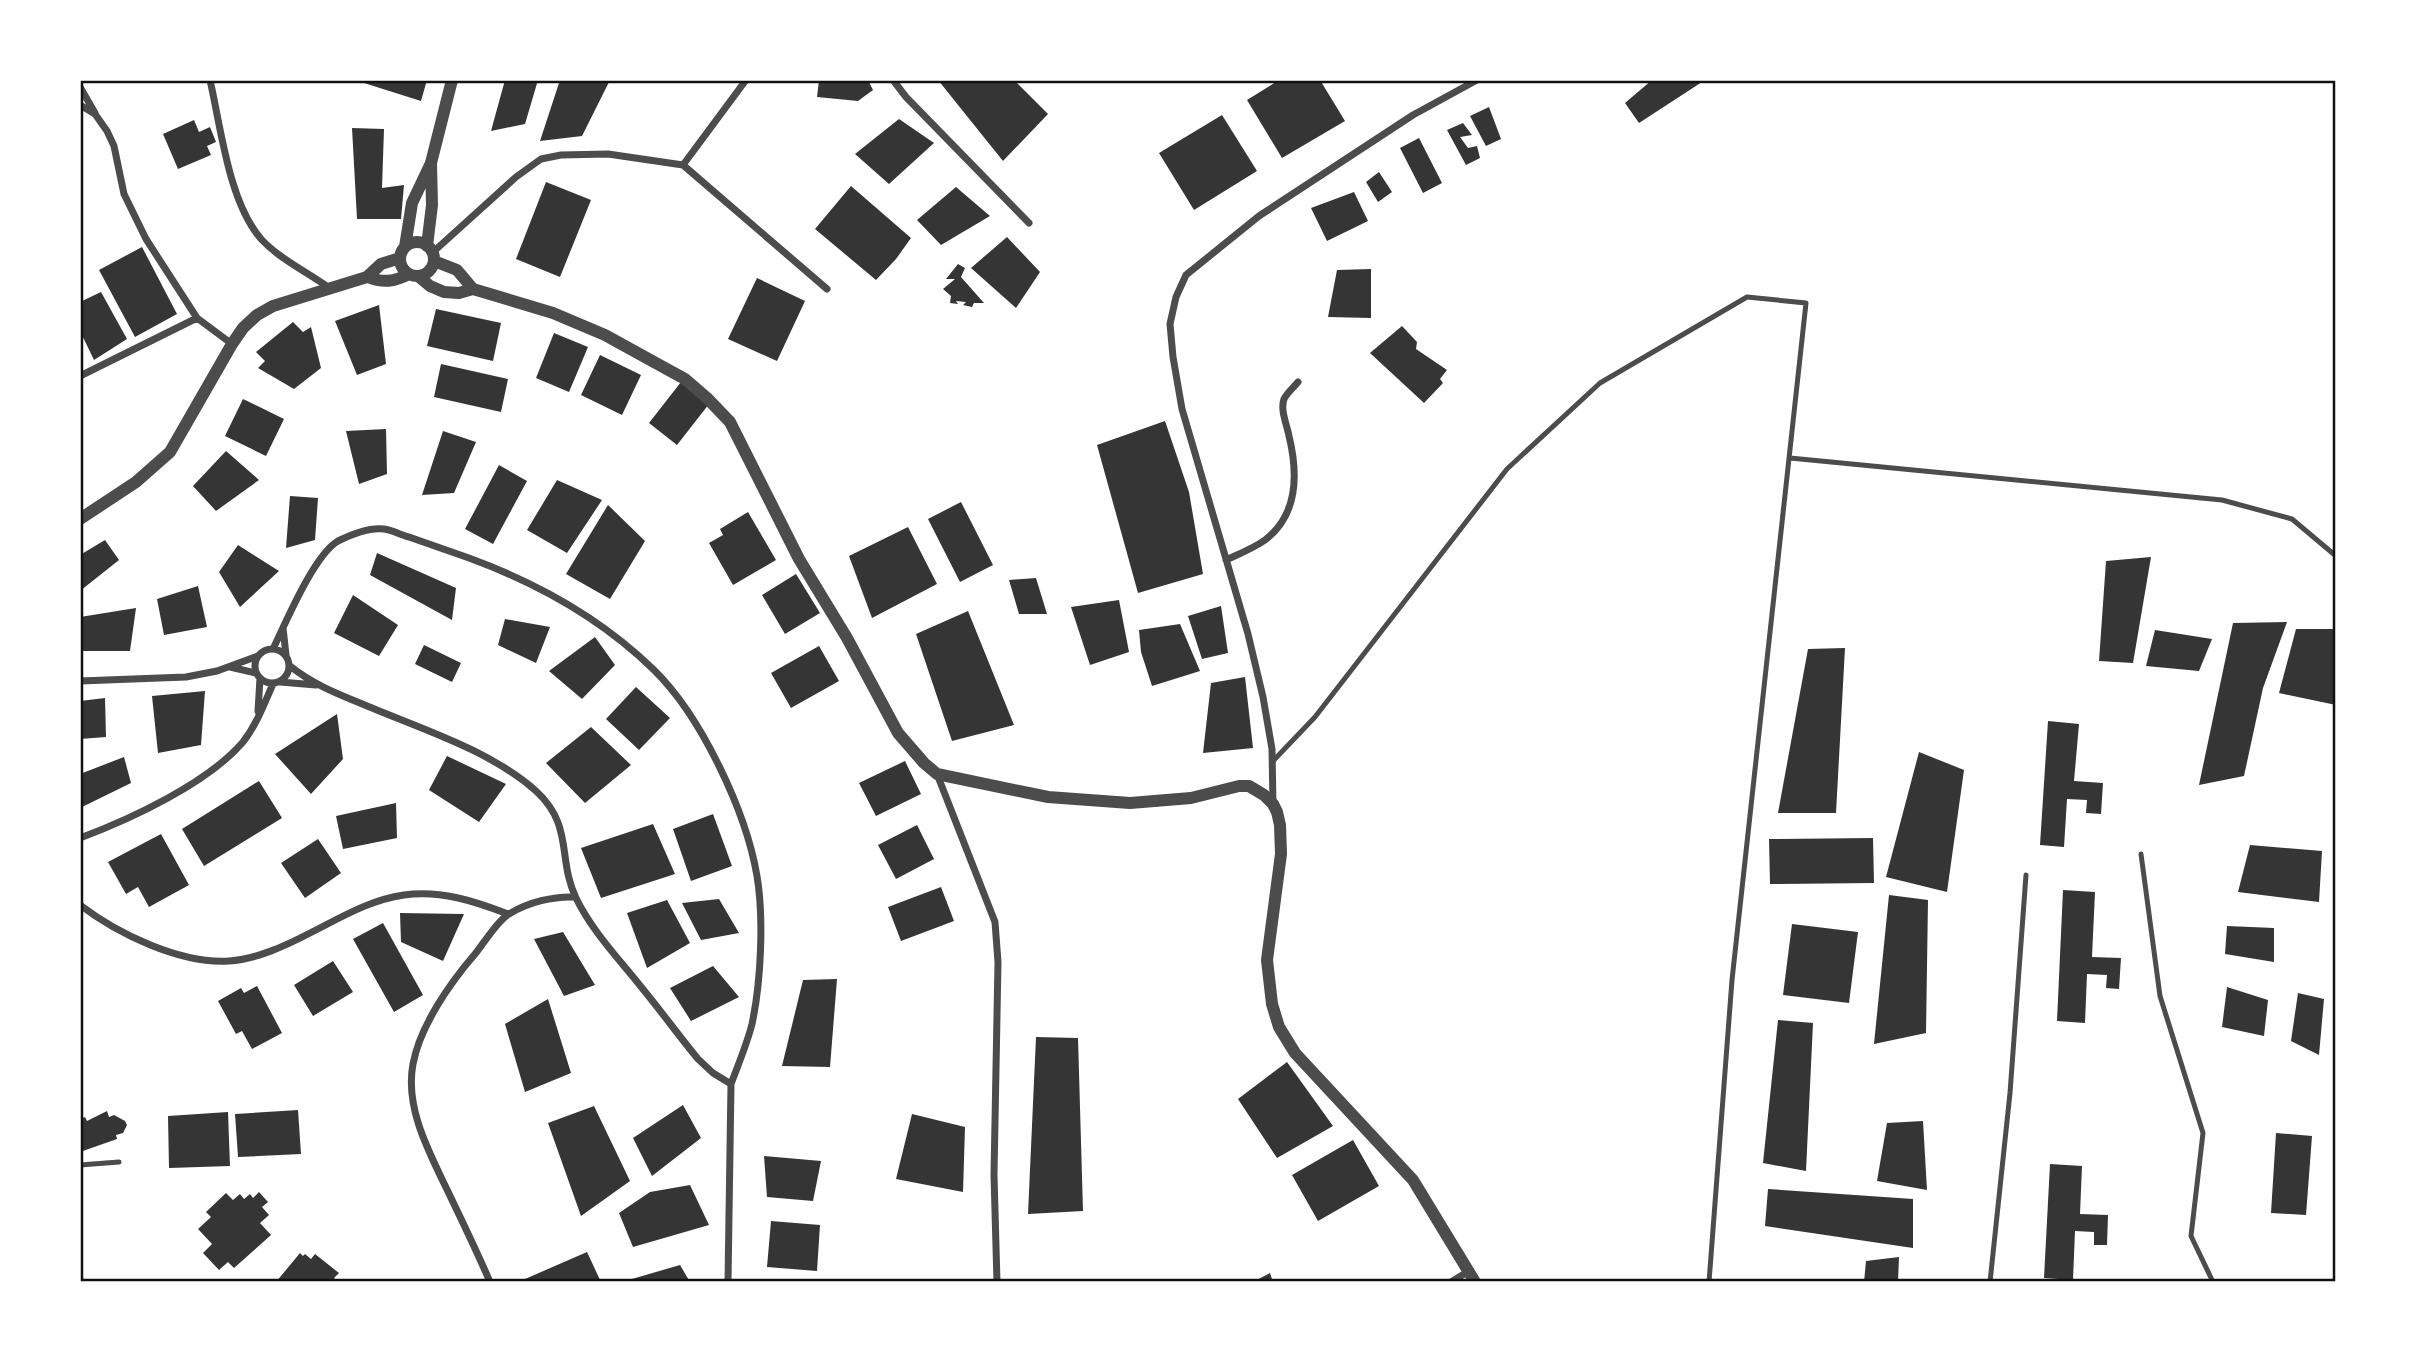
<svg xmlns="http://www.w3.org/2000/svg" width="2416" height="1362" font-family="Karla,sans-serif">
  <rect width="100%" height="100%" fill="#fff"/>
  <path fill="#353535" d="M365,80H427L421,101L364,83Z
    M505,80H538L525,124L491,131Z
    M560,80L609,82L582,136L540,141Z
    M819,80H868L873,90L858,101L817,97Z
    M938,80H1014L1048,114L1003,161Z
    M1279,80H1320L1345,121L1282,158L1247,100Z
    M1652,80H1701L1702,82L1639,123L1625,103Z
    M1489,107L1501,139L1486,146L1470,116Z
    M1222,115L1257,171L1194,210L1159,153Z
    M899,119L934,143L889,184L855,154Z
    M194,120L199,132L210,127L216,142L207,146L211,155L178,169L163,134Z
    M1463,123L1472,135L1460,137L1468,148L1477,146L1480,158L1466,165L1447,130Z
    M352,128L384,129L382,188L404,185L401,219H357Z
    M1419,138L1442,183L1423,193L1400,148Z
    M1379,172L1392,192L1378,202L1366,182Z
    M546,182L591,200L560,277L516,259Z
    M851,186L911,238L896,259L876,280L815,229Z
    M956,187L990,216L941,245L917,220Z
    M1354,192L1368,221L1327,241L1311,208Z
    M1007,237L1040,272L1016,308L971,268Z
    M142,247L177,314L135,337L99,270Z
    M958,264L965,268L961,277L984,303H974L972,307L963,305L966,302L956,301L958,304L950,303L951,296L943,289L955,279H946Z
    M1371,269V318L1328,317L1337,270Z
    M757,278L805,301L777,361L728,339Z
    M101,292L127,339L94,360L80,331V302Z
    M379,305L386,364L357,375L335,321Z
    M436,309L501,323L493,361L427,346Z
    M293,322L303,332L311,327L321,368L294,389L258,368L265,361L256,352Z
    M1402,326L1417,342L1416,349L1447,370L1440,379L1443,383L1424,403L1370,353Z
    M554,333L588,347L569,392L536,378Z
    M600,355L641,375L622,415L581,395Z
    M441,364L508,379L501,412L434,397Z
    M681,382L709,404L677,445L649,423Z
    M243,399L284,419L266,456L225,436Z
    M1165,421L1189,492L1203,574L1138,593L1097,445Z
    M386,429L387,474L359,484L346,431Z
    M443,431L476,442L454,493L422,495Z
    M226,451L259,480L216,511L193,486Z
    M499,465L527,481L493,544L465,529Z
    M557,480L602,500L567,553L527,530Z
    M290,496L318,498L315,540L286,548Z
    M961,502L993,565L960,582L928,519Z
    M608,505L645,541L610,599L566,574Z
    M748,512L776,560L733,585L709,543L723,535L720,529Z
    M908,527L937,584L872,618L849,556Z
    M105,540L119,560L80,591V555Z
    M238,545L279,571L240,607L219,572Z
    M377,553L456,588L452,620L370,575Z
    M2151,557L2133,663L2099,661L2106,561Z
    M796,574L820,613L785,634L762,595Z
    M1036,578L1047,614H1019L1009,580Z
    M198,586L207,627L164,635L157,599Z
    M353,595L398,625L379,656L334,633Z
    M1119,600L1129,652L1090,665L1071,607Z
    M1221,606L1228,653L1202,659L1188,616Z
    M136,608L130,651H80V617Z
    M968,611L1014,725L952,741L916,634Z
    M505,619L550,627L536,663L498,645Z
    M2287,622L2263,688L2244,776L2199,785L2233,623Z
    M1180,624L1200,671L1152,686L1141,652L1139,630Z
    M2296,629H2336V705L2279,693Z
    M2155,630L2212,639L2199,671L2146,666Z
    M595,637L615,665L582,699L549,671Z
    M424,645L461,663L452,682L415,664Z
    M819,646L839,681L791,708L771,673Z
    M1845,648L1836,813H1778L1808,649Z
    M1245,677L1253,748L1203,753L1211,683Z
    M636,687L670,718L639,750L606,719Z
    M205,691L201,745L158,753L152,696Z
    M105,698L106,737L80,739V701Z
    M337,714L343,759L311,794L275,754Z
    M2048,721L2079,724L2074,781L2103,783L2101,814L2086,813L2087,800L2067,799L2064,847L2040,845Z
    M591,727L631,765L585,803L546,763Z
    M1919,752L1964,770L1947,892L1886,877Z
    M447,756L506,784L479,822L429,790Z
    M124,757L131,783L82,807L80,774Z
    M905,761L921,794L876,816L859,783Z
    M259,781L282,818L204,866L182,829Z
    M396,803L397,838L343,849L336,816Z
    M713,814L732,866L691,881L673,829Z
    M653,824L675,874L601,898L581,848Z
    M917,825L934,859L896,879L878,845Z
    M161,834L189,885L149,907L138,887L126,894L108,862Z
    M1873,838L1874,883L1770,884L1769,839Z
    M318,839L341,873L305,898L281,863Z
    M2250,845L2322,851L2319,902L2238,892Z
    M941,887L954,921L901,941L888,907Z
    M2063,890L2095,892L2092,957L2121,958L2119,989L2106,988L2107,975L2087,974L2085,1023L2057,1021Z
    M1889,895L1928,900L1926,1033L1874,1044Z
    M719,899L739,933L701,940L682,903Z
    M667,900L690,943L647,968L627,913Z
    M400,913L464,914L443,961L401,942Z
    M383,923L423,995L394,1012L353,939Z
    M1792,924L1858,932L1849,1003L1783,995Z
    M2227,926L2274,928V962L2225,954Z
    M563,932L595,985L564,996L534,939Z
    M333,961L353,992L313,1016L294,985Z
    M713,966L739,997L691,1021L670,988Z
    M837,979L830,1067L782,1066L803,980Z
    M257,986L282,1033L252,1049L242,1031L236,1034L218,1001L241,988L244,993Z
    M2227,987L2268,1000L2264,1036L2222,1027Z
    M2298,993L2324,999L2319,1055L2291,1041Z
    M548,999L571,1073L525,1092L505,1024Z
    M1778,1020L1813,1023L1806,1171L1763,1163Z
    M1036,1037L1078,1038L1083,1211L1028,1214Z
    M1287,1062L1333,1126L1277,1158L1238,1099Z
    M683,1105L701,1138L652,1176L633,1138Z
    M594,1106L630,1181L581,1216L548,1123Z
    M298,1110L301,1154L238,1157L235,1114Z
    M107,1111L109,1117L114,1115L125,1121L127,1125L123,1133L116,1135L117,1139L80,1152V1119L85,1117L87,1121Z
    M228,1112L230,1166L169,1168L168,1116Z
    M912,1114L965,1127L963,1192L896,1179Z
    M1923,1121L1927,1190L1877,1181L1887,1123Z
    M2276,1133L2312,1136L2306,1215L2271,1213Z
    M1353,1140L1379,1186L1318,1221L1292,1175Z
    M764,1156L821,1161L813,1201L767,1197Z
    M2050,1164L2082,1166L2080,1214L2108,1215L2107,1245H2094V1232L2075,1231L2073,1280L2044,1278Z
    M690,1185L709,1225L633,1247L619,1213L650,1192Z
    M1768,1189L1913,1199V1248L1765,1226Z
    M259,1192L268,1202L262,1207L269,1215L260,1223L271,1235L234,1268L228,1262L219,1270L203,1253L212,1244L198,1229L211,1217L206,1212L226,1193L233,1200L240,1194L244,1199L250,1194L253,1198Z
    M771,1221L820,1225L817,1271L767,1267Z
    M587,1252L601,1282H527L525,1279Z
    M300,1253L303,1256L305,1254L311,1259L315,1254L339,1273L334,1278L338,1282H276Z
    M1899,1257L1898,1282H1864L1866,1261Z
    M680,1265L690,1282H625V1281Z
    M1270,1273L1273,1282H1253Z"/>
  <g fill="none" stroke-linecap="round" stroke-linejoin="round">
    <path stroke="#4c4c4c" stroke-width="5" d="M1790,458L2222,500L2292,519L2336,556
      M1273,761L1315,717L1507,469L1600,383L1747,297L1806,303L1732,980L1709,1282
      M2141,854L2160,996L2203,1133L2191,1236L2213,1282
      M80,1165L119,1162
      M1990,1282L2010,1093L2026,875"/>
    <path stroke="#4c4c4c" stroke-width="7" d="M210,80C221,128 229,204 262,240C280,259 307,272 328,287
      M893,80L906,97L1029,223
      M80,87L95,113
      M80,105L95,114L107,131L114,146L124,194L146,239L197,318L232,344
      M683,165L746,80
      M432,253L516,177L541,159L561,155L608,154L683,165L827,289
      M80,376L197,318
      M1226,560C1239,554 1254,548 1265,540C1298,515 1298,473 1289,436C1287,425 1280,410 1284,399C1287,393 1294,387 1298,382
      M283,628L286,655
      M255 666a17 17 0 1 1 34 0a17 17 0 1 1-34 0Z
      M273,649C286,622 314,555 338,541C352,534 369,527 384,529C392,530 401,535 409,537C429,544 449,551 469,558C537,583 602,619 654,670C701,716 746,811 757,876C764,918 761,982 752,1024C747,1044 738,1065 731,1084L713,1073L698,1059C679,1036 661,1011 642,988C619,959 592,931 576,898C557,858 574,826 536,791C489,749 418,728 360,703C335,693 311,683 290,666
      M230,667L256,673
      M80,681L186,677L217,671L258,656
      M280,682L316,685
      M258,711L260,678
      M937,774L995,922L998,962L994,1175L997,1282
      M1273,804L1272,749L1263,697L1248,634L1182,409L1173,357L1170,324L1176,297L1186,275L1259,216L1413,115L1477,80
      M80,838C131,819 208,783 243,742C257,724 264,704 273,684
      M80,905C118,934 180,964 229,961C257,959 285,946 310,933C340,918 369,900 404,895C441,890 474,901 508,914
      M490,1282C478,1254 465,1227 452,1200C433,1159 404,1111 413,1064C420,1026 450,983 475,954C484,943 498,920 509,914C528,902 554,896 575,897
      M728,1282L731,1084
      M1451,1282L1469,1271"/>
    <path stroke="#4c4c4c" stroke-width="12" d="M400 259a17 17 0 1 1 34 0a17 17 0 1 1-34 0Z
      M427,246L432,205L431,164
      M405,247L412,203L431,163L452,80
      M434,261L457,270L473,289
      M418,276L430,286L444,292L459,293L473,289L553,313L605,335L654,362L685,379L707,398L730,422L799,559L847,638L898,733L924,763L937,774L1048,797L1130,803L1191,798L1239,786H1249L1264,795L1273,804L1277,812L1280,825L1281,854L1267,960L1272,1004L1279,1027L1295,1053L1413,1180L1475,1282
      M367,277C383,283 394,282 409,274
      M80,519L136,482L170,452L232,344L243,328L257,315L273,306L367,277L381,264L400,258"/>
  </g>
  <rect width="2416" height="1362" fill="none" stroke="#ffffff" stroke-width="164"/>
  <rect x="82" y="82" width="2252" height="1198" fill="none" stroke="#111" stroke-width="2.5"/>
</svg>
